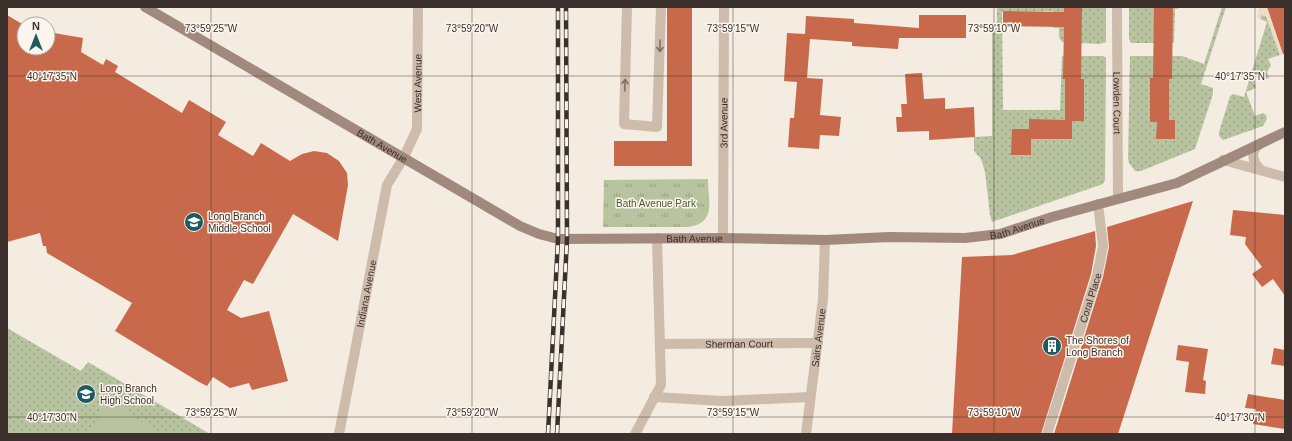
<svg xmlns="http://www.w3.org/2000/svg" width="1292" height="441" font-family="Helvetica,sans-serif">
  <defs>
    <pattern id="grass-dots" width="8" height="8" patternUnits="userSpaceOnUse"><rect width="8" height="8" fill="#b8c4a0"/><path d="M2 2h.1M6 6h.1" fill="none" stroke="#97a083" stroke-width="1.8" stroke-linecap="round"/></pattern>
    <pattern id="park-tufts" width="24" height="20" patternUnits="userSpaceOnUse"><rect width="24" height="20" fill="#b8c4a0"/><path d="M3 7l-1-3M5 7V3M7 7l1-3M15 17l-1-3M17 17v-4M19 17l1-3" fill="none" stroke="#97a083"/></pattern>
  </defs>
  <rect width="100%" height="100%" fill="#f4ebe1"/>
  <path fill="url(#grass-dots)" d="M997,7H1106V42L1100,44L1062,42L1059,37V28H1053V11L1002,12L1003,110H1060L1062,56H1103L1106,58L1105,180L1103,184L992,222L990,215L985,172L981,159L974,151V137L992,136V26H997Z
    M1129,7H1178V9H1175L1174,43H1131L1129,39Z
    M1222,7H1226L1201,84L1213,88V94L1195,149L1141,171H1135L1129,163L1128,159L1130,56H1182L1204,64Z
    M1261,15L1266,16L1280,55L1268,59L1271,65L1267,72L1269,78L1263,80L1260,74L1253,76L1256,88L1246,92L1255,116L1263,113L1266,115L1267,119L1263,126L1223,140L1219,136V132L1230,96L1233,94L1244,97L1267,22L1260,19Z
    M7,328L81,371L88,362L210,434H7Z"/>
  <path fill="url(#park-tufts)" d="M708,179C708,202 717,223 688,227H603L604,180Z"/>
  <path fill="#b8c4a0" d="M108,395L117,400L118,407L162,434H89L103,410L100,406V401Z"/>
  <path fill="#ecdcc8" d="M1259,7H1272L1267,9L1283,54L1280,55L1266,16L1261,15L1260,19L1257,17Z"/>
  <path fill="#c8694b" d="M667,7H692V166H614V141H667Z
    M1064,7H1082L1081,79H1084V121H1072V139H1031V155H1011L1012,129H1029V119L1065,120V79H1063L1064,27L1003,26V11L1064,12Z
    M1154,7H1173L1172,79H1169V120H1175V139H1156L1157,122H1150V78H1153Z
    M1267,7H1285V54H1283Z
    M7,15L22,24L21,28H24V48H48V32L83,38L81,52L103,65L106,59L118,66L115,72L182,113L189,100L226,122L218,135L253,156L261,143L290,161L302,154L314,151L327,153L339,161L347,173L348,185L338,241L293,214L253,284L244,280L227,310L241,318L269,311L288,381L252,390L249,383L230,388L213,377L207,386L199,382L115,331L132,303L47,253L46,246H43L40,233L7,242Z
    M919,15H966V38H899L898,49L852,46V42L810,39L807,78L823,79L820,115L841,117L839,136L820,135L819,149L788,147L790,118H794L797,82L784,81L787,33L805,34L806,16L854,19V23L919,28Z
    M922,73L924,99L945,98V109L974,107L975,137L929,140V131L897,132L896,117H902L901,104H907L905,74Z
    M1193,201L1118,434H1054L1103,277L1109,247L1107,227Z
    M1233,210L1285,215V296L1273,279L1262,287L1252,274L1262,267L1245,244L1246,237L1230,235Z
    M1095,231L1096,246L1091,274L1041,434H952L962,257L1012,255Z
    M1178,345L1208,349L1203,380L1206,381L1205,394L1185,392L1189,362L1176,360Z
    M1274,348L1285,350V366L1271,364Z
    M1248,394L1285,400V429L1253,424L1256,409L1245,408Z"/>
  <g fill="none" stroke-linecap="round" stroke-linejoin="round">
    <g stroke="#cdbbac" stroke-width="10">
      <path d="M627,7L624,124L657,127L661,7"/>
      <path id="s1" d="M1117,7L1118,199"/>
      <path d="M1261,143C1249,151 1252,161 1261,170"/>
      <path d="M1223,160L1285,177"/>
      <path id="s2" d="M723,238L724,7"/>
      <path id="s3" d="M660,344L818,343"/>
      <path d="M654,397L723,401L810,397"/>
      <path id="s4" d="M339,434L387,185L404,157L417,129L418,7"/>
      <path d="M635,434L661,385L657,238"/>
      <path id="s5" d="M806,434L823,299L825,240"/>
      <path id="s6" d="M1047,434L1097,276L1103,246L1098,204"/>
    </g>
    <path stroke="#a18a7d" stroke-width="10" id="s7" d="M145,7L520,226L539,234L558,239L723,238L825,240L889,237L965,238L1000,234L1052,217L1177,183L1285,132"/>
    <g stroke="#3b302b" stroke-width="4.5">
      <path id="rail" d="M548,434L558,239V7
        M557,434L567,239L566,7"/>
    </g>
    <use href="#rail" stroke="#fbf5ee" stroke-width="3" stroke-dasharray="9" stroke-linecap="butt"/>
  </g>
  <defs><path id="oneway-shaft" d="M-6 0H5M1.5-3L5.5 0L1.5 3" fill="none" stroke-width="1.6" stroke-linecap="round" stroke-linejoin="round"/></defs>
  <g stroke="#7d6f65">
    <use href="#oneway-shaft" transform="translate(660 46) rotate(91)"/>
    <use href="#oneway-shaft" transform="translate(625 85) rotate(-89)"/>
  </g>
  <path fill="none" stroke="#3b302b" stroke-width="1" stroke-opacity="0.45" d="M211,7V434M472,7V434M733,7V434M994,7V434M1255,7V434M7,76H1285M7,417H1285"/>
  <defs>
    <g id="school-disc" transform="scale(1)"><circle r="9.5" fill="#1f5a5e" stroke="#fbf5ee"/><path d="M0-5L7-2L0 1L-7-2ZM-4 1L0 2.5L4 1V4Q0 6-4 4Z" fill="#fff"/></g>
    <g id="building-disc" transform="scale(1)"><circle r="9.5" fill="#1f5a5e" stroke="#fbf5ee"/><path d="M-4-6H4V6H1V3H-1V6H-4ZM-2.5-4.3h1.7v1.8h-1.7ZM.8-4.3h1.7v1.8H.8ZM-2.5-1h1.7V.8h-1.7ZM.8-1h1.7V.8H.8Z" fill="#fff"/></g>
  </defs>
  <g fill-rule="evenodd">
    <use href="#school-disc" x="194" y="222"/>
    <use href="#building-disc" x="1052" y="346"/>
    <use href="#school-disc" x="86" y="394"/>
  </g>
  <g text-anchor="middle" stroke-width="3" stroke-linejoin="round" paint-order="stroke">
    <g font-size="10" fill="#3b302b" stroke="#fbf5ee">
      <text dy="4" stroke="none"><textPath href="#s4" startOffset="363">West Avenue</textPath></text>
      <text dy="4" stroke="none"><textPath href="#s1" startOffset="96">Lowden Court</textPath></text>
      <text dy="4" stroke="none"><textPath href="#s2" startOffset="115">3rd Avenue</textPath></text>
      <text dy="4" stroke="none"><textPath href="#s7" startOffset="275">Bath Avenue</textPath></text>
      <text dy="4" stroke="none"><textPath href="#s7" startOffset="935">Bath Avenue</textPath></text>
      <text dy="4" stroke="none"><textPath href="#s7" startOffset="611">Bath Avenue</textPath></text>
      <text dy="4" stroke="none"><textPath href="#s4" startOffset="143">Indiana Avenue</textPath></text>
      <text dy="4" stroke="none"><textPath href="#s6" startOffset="143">Coral Place</textPath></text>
      <text dy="4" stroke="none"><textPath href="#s5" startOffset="97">Sairs Avenue</textPath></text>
      <text dy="4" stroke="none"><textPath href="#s3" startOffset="79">Sherman Court</textPath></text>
    </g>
    <g font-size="10" fill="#4a5a2e" stroke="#fbf5ee">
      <text x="656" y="207">Bath Avenue Park</text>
    </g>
    <g font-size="10" fill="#3b302b" stroke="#fbf5ee" text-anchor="start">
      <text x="208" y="220">Long Branch<tspan x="208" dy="12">Middle School</tspan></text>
      <text x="1066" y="344">The Shores of<tspan x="1066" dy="12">Long Branch</tspan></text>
      <text x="100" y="392">Long Branch<tspan x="100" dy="12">High School</tspan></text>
    </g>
  </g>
  <g font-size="10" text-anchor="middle" fill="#3b302b" stroke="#fbf5ee" stroke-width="3" stroke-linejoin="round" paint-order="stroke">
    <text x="211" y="32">73°59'25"W</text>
    <text x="472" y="32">73°59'20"W</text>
    <text x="733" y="32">73°59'15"W</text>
    <text x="994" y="32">73°59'10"W</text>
    <text x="52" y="80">40°17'35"N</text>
    <text x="1240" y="80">40°17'35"N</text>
    <text x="211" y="416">73°59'25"W</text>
    <text x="472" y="416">73°59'20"W</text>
    <text x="733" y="416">73°59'15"W</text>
    <text x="994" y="416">73°59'10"W</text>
    <text x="52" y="421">40°17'30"N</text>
    <text x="1240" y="421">40°17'30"N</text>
  </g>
  <rect width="1292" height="441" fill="none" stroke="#3b302b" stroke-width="16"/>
  <g transform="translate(36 36)"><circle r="19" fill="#fbf5ee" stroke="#aea6a0"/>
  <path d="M0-3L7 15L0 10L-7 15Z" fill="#1f5a5e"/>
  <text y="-6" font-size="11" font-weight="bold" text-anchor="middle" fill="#3b302b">N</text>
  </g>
</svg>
